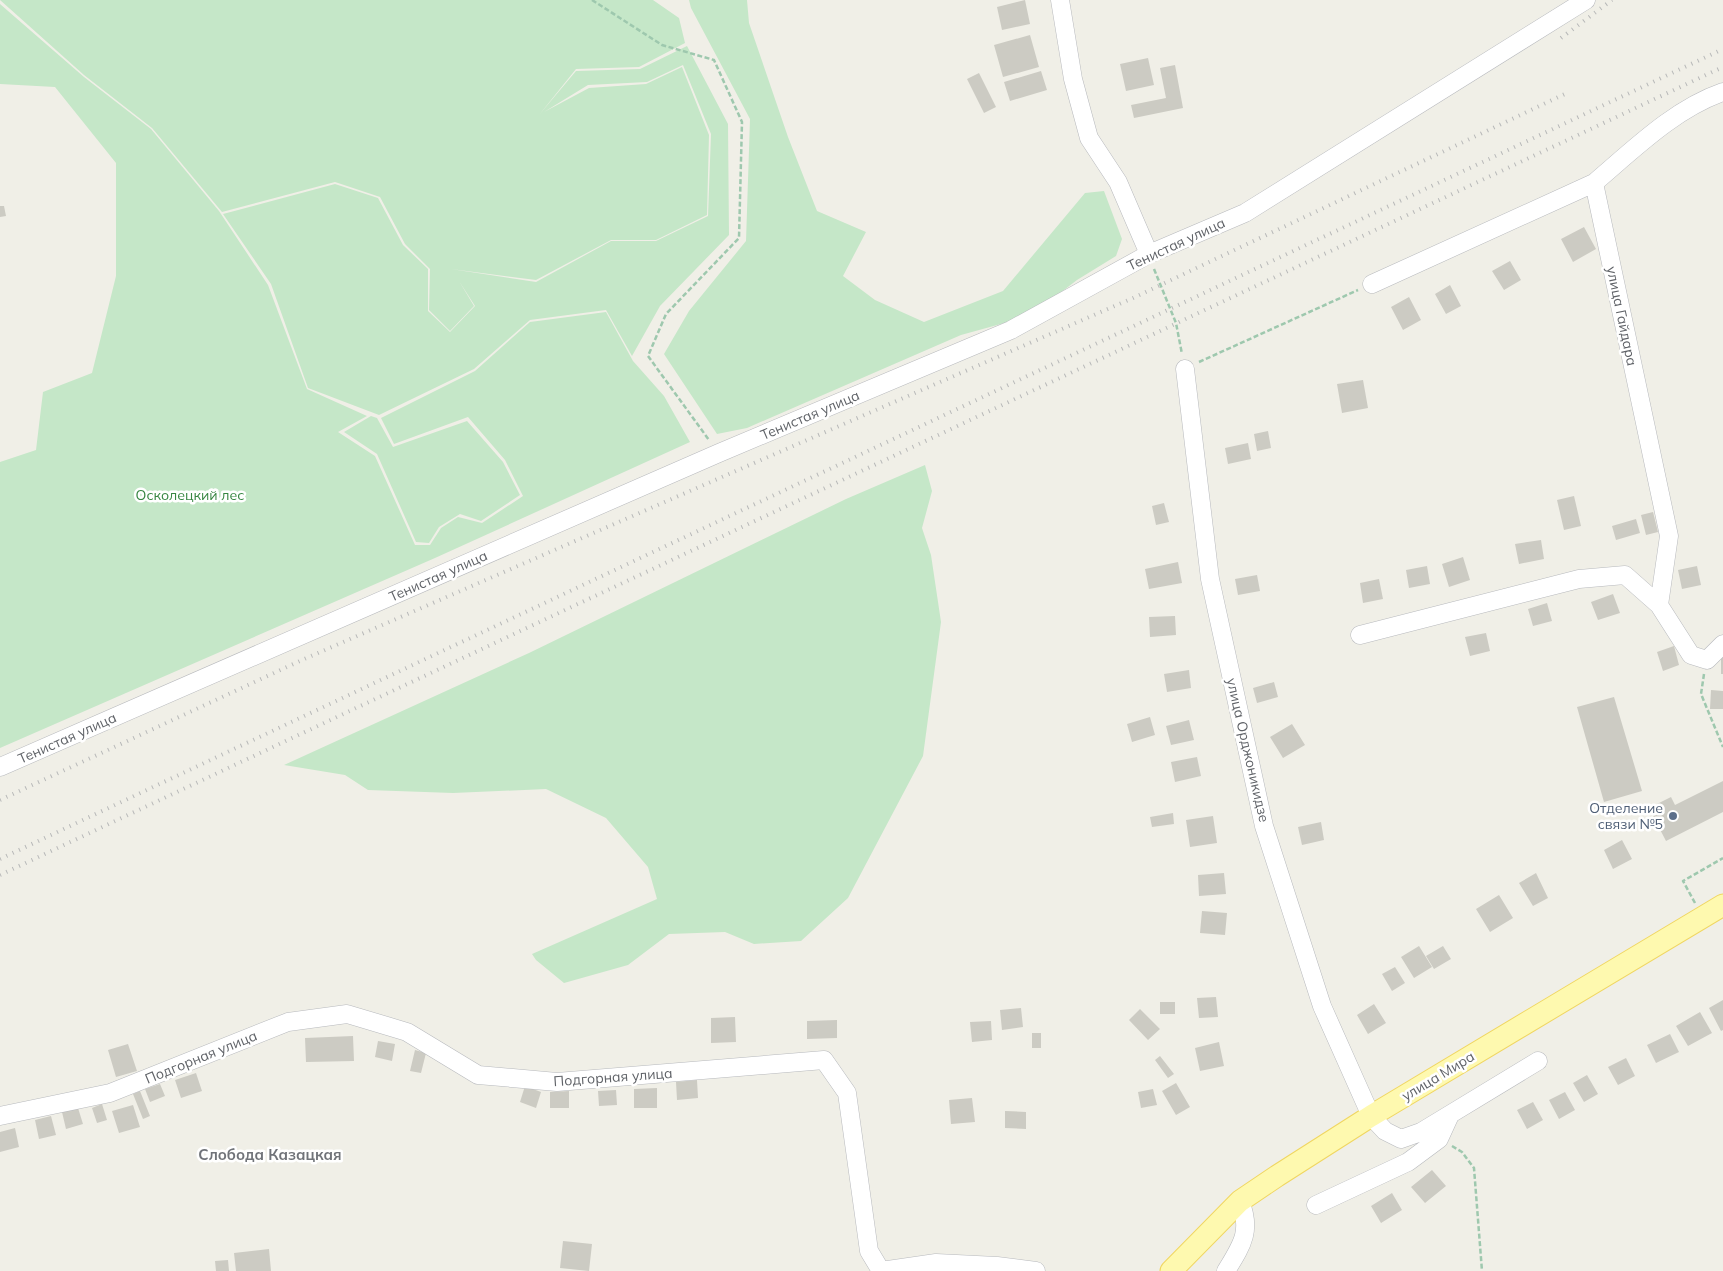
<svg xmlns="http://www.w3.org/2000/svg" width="1723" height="1271" font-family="Mulish,sans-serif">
  <rect width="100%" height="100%" fill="#f0efe7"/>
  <path fill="#c5e7c8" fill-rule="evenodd" d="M0,0H653L679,18L685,43L639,67L576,69L539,115L576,71L640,69L687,46L728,124L729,235L660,306L632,356L606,310L530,320L474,369L379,415L308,388L271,284L223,214L335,184L378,198L403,245L428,269V311L450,332L475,306L459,281L474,306L450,331L429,310L430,269L405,244L380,197L335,182L222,212L152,128L84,75ZM683,65L711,134L708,216L656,241H611L536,282L451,269L536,280L611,240H656L707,215L709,135L682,67L646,84L589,88L544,112L588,85L647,82Z
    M689,0H747L749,23L788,137L817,211L866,232L843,276L875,300L924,322L1003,291L1085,193L1104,191L1122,239L1116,256L1077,280L1030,316L961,335L747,428L717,434L664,354L689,311L746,241L750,119L691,8Z
    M0,4L84,77L151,129L219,211L268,285L307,389L367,416L338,432L375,456L415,545H430L441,528L458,517L482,523L523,496L505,460L468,417L394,444L381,418L475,371L530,322L606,312L633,361L664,396L690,442L435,558L0,748V462L36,450L43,392L92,373L116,276V163L55,87L0,84Z
    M371,416L377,418L393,447L467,421L503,462L520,495L481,521L460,514L439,527L429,543L416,542L377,454L344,432Z
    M925,465L932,491L922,528L931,555L941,622L923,756L848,898L801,941L754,944L725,932L669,934L628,965L564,983L536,960L532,954L657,899L648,867L606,818L546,789L453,793L368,790L345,775L284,765L529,653L846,499Z"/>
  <path fill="#cccbc3" d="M1025,0L1030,24L1002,30L997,7Z
    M1030,35L1039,67L1003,77L994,45Z
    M1148,58L1154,85L1126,91L1120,64Z
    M1175,65L1183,108L1134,118L1131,105L1166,98L1160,68Z
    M1041,71L1047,90L1010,101L1004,82Z
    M979,73L996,107L984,113L967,79Z
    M0,206H4L6,216L0,217Z
    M1584,227L1596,249L1573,262L1561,239Z
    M1510,261L1521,280L1504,290L1492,271Z
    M1450,285L1461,306L1446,314L1435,294Z
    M1409,297L1421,320L1403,330L1391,307Z
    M1363,380L1368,408L1342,413L1337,384Z
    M1268,431L1271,448L1257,451L1254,434Z
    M1248,443L1251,459L1228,464L1225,448Z
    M1574,496L1581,526L1564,530L1557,500Z
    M1164,503L1169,522L1156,525L1152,506Z
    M1653,512L1658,532L1646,535L1641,515Z
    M1636,519L1640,533L1616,540L1612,526Z
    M1541,540L1544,559L1519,564L1515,544Z
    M1463,557L1470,580L1449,587L1442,564Z
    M1178,562L1182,583L1149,589L1145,569Z
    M1427,566L1430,584L1409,588L1406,570Z
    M1697,566L1701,585L1682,589L1678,570Z
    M1257,575L1260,591L1238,595L1235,579Z
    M1379,579L1383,599L1363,603L1360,583Z
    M1613,594L1620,613L1598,620L1591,602Z
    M1547,603L1552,621L1533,626L1528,609Z
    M1175,616L1176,635L1150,637L1149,617Z
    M1486,633L1490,651L1470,656L1465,637Z
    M1674,646L1679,665L1663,671L1657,652Z
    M1721,657H1723V674H1721Z
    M1189,670L1191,688L1167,692L1164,674Z
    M1274,682L1278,697L1257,703L1253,688Z
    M1711,690L1723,691V709H1710Z
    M1614,697L1642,791L1604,802L1577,707Z
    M1150,717L1155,735L1132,742L1127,724Z
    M1189,720L1194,740L1171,745L1166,726Z
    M1292,724L1305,745L1283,758L1270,737Z
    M1197,757L1201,776L1175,782L1171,762Z
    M1723,781V812L1666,841L1653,816L1659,813L1655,805L1671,797L1675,805Z
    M1173,813L1174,824L1152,827L1150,817Z
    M1213,816L1217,843L1190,847L1186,820Z
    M1321,822L1324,840L1302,845L1298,827Z
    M1622,840L1632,859L1613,869L1604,850Z
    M1224,873L1226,894L1199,896L1198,875Z
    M1536,873L1548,898L1533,906L1519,883Z
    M1499,895L1513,918L1490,932L1476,909Z
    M1202,911L1227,913L1225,935L1200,933Z
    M1419,946L1432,967L1414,978L1401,957Z
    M1443,946L1451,959L1434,969L1426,956Z
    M1395,967L1405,983L1392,991L1382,974Z
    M1216,997L1218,1017L1199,1018L1197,998Z
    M1723,1000V1030L1721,1031L1709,1008Z
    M1160,1002H1175V1014H1160Z
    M1374,1004L1386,1023L1368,1034L1357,1015Z
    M1021,1008L1023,1027L1002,1030L1000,1010Z
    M1140,1009L1160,1029L1148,1040L1129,1020Z
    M1700,1012L1712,1033L1688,1046L1676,1026Z
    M735,1017L736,1042L711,1043V1018Z
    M837,1020V1038L807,1039V1021Z
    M991,1021L992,1040L972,1042L970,1022Z
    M1032,1033H1041V1048H1032Z
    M1670,1034L1679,1052L1656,1063L1647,1045Z
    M353,1036L354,1061L306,1062L305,1038Z
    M378,1041L395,1044L392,1061L375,1057Z
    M1219,1042L1224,1066L1200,1071L1195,1048Z
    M128,1044L137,1071L116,1077L108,1050Z
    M415,1050L426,1053L421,1073L410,1071Z
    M1160,1056L1174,1074L1168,1078L1155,1060Z
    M1626,1058L1635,1076L1618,1085L1608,1067Z
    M196,1073L202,1091L181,1098L175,1080Z
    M1587,1075L1598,1094L1584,1102L1573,1083Z
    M697,1080L698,1098L677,1100L676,1082Z
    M1176,1083L1190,1107L1176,1115L1162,1091Z
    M160,1084L165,1096L150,1102L145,1089Z
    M525,1086L541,1092L536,1108L520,1102Z
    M657,1088V1108H634V1089Z
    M1153,1089L1157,1105L1141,1108L1138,1092Z
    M616,1090L617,1105L599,1106L598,1091Z
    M140,1091L150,1116L143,1119L133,1094Z
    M569,1091V1108H550V1092Z
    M1565,1092L1575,1110L1559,1119L1549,1100Z
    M972,1098L975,1122L951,1124L949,1100Z
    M1533,1102L1543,1120L1527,1129L1517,1110Z
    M102,1104L107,1120L97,1123L92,1108Z
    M133,1105L140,1127L119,1133L112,1111Z
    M78,1108L83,1124L66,1129L62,1112Z
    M1005,1111L1026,1112V1129L1005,1128Z
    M51,1116L56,1135L39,1139L35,1120Z
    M15,1128L19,1147L0,1152V1132Z
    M1432,1170L1446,1186L1425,1203L1411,1187Z
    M1392,1193L1402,1210L1381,1223L1371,1206Z
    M563,1241L592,1244L589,1271L560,1268Z
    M269,1249L271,1271H236L234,1253Z
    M228,1260L229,1271H216L215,1261Z"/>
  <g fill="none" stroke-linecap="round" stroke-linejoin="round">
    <g stroke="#b7b9bd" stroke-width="19">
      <path id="minor" d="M1060,0L1073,79L1089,138L1118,182L1149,254
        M1372,284L1594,183
        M1185,369L1210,579L1264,826L1322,1006L1371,1116L1385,1131L1401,1139L1421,1132L1538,1061
        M1659,605L1691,655L1707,660L1723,644
        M1360,635L1579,579L1625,575L1659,605L1669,536L1594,183C1633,150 1674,109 1723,92
        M0,767L719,453L1011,330L1149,254L1245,213L1586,0
        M0,1116L110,1093L288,1022L347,1014L407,1032L478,1075L557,1082L824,1060L847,1093L869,1251L881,1271L936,1263L997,1266L1036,1271
        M1316,1205L1408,1162L1439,1139L1450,1115
        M1226,1271C1242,1245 1252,1231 1240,1201"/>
    </g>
    <g stroke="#f0d661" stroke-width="23">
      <path id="major" d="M1171,1271L1240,1201L1277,1176L1371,1116L1723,905"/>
    </g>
    <path stroke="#9ec8ae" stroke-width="2.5" stroke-dasharray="5 2.5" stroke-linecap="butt" d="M592,0L662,45L714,60L742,122L739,238L666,314L648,356L709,440
      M1154,269L1176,323L1182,354
      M1199,362L1358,290
      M1704,674L1701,694L1723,747
      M1695,903L1683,881L1723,858
      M1452,1146L1462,1152L1474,1168L1482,1271"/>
    <use href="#minor" stroke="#fff" stroke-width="18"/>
    <use href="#major" stroke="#fef9af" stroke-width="21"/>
    <path stroke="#b7b8b8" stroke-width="4" stroke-dasharray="1 6" stroke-linecap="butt" d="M1561,38L1612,0
      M0,800L302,660L1133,298L1567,93
      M0,859L1723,49
      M0,875L1723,67"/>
  </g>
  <circle fill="#5c6f8a" stroke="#fff" stroke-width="2" cx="1673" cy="816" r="5"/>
  <g text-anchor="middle" stroke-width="5" stroke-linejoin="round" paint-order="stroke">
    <g font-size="14" fill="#5f6267" stroke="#fff">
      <text transform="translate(1176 244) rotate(-25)" y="5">Тенистая улица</text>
      <text transform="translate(1622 316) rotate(78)" y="5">улица Гайдара</text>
      <text transform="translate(810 415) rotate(-23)" y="5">Тенистая улица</text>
      <text transform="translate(438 576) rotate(-24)" y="5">Тенистая улица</text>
      <text transform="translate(67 738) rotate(-24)" y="5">Тенистая улица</text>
      <text transform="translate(1248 750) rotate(77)" y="5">улица Орджоникидзе</text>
      <text transform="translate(201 1057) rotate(-22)" y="5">Подгорная улица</text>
      <text transform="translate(1438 1076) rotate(-31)" y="5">улица Мира</text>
      <text transform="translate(613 1077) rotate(-4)" y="5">Подгорная улица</text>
    </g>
    <g font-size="14" fill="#378642" stroke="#fff">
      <text x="190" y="500">Осколецкий лес</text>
    </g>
    <g font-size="14" fill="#4e5e75" stroke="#fff" text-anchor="end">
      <text x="1663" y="813">Отделение<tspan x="1663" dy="16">связи №5</tspan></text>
    </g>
    <g font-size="15" font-weight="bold" fill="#707379" stroke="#fff">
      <text x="270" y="1160">Слобода Казацкая</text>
    </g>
  </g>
</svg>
